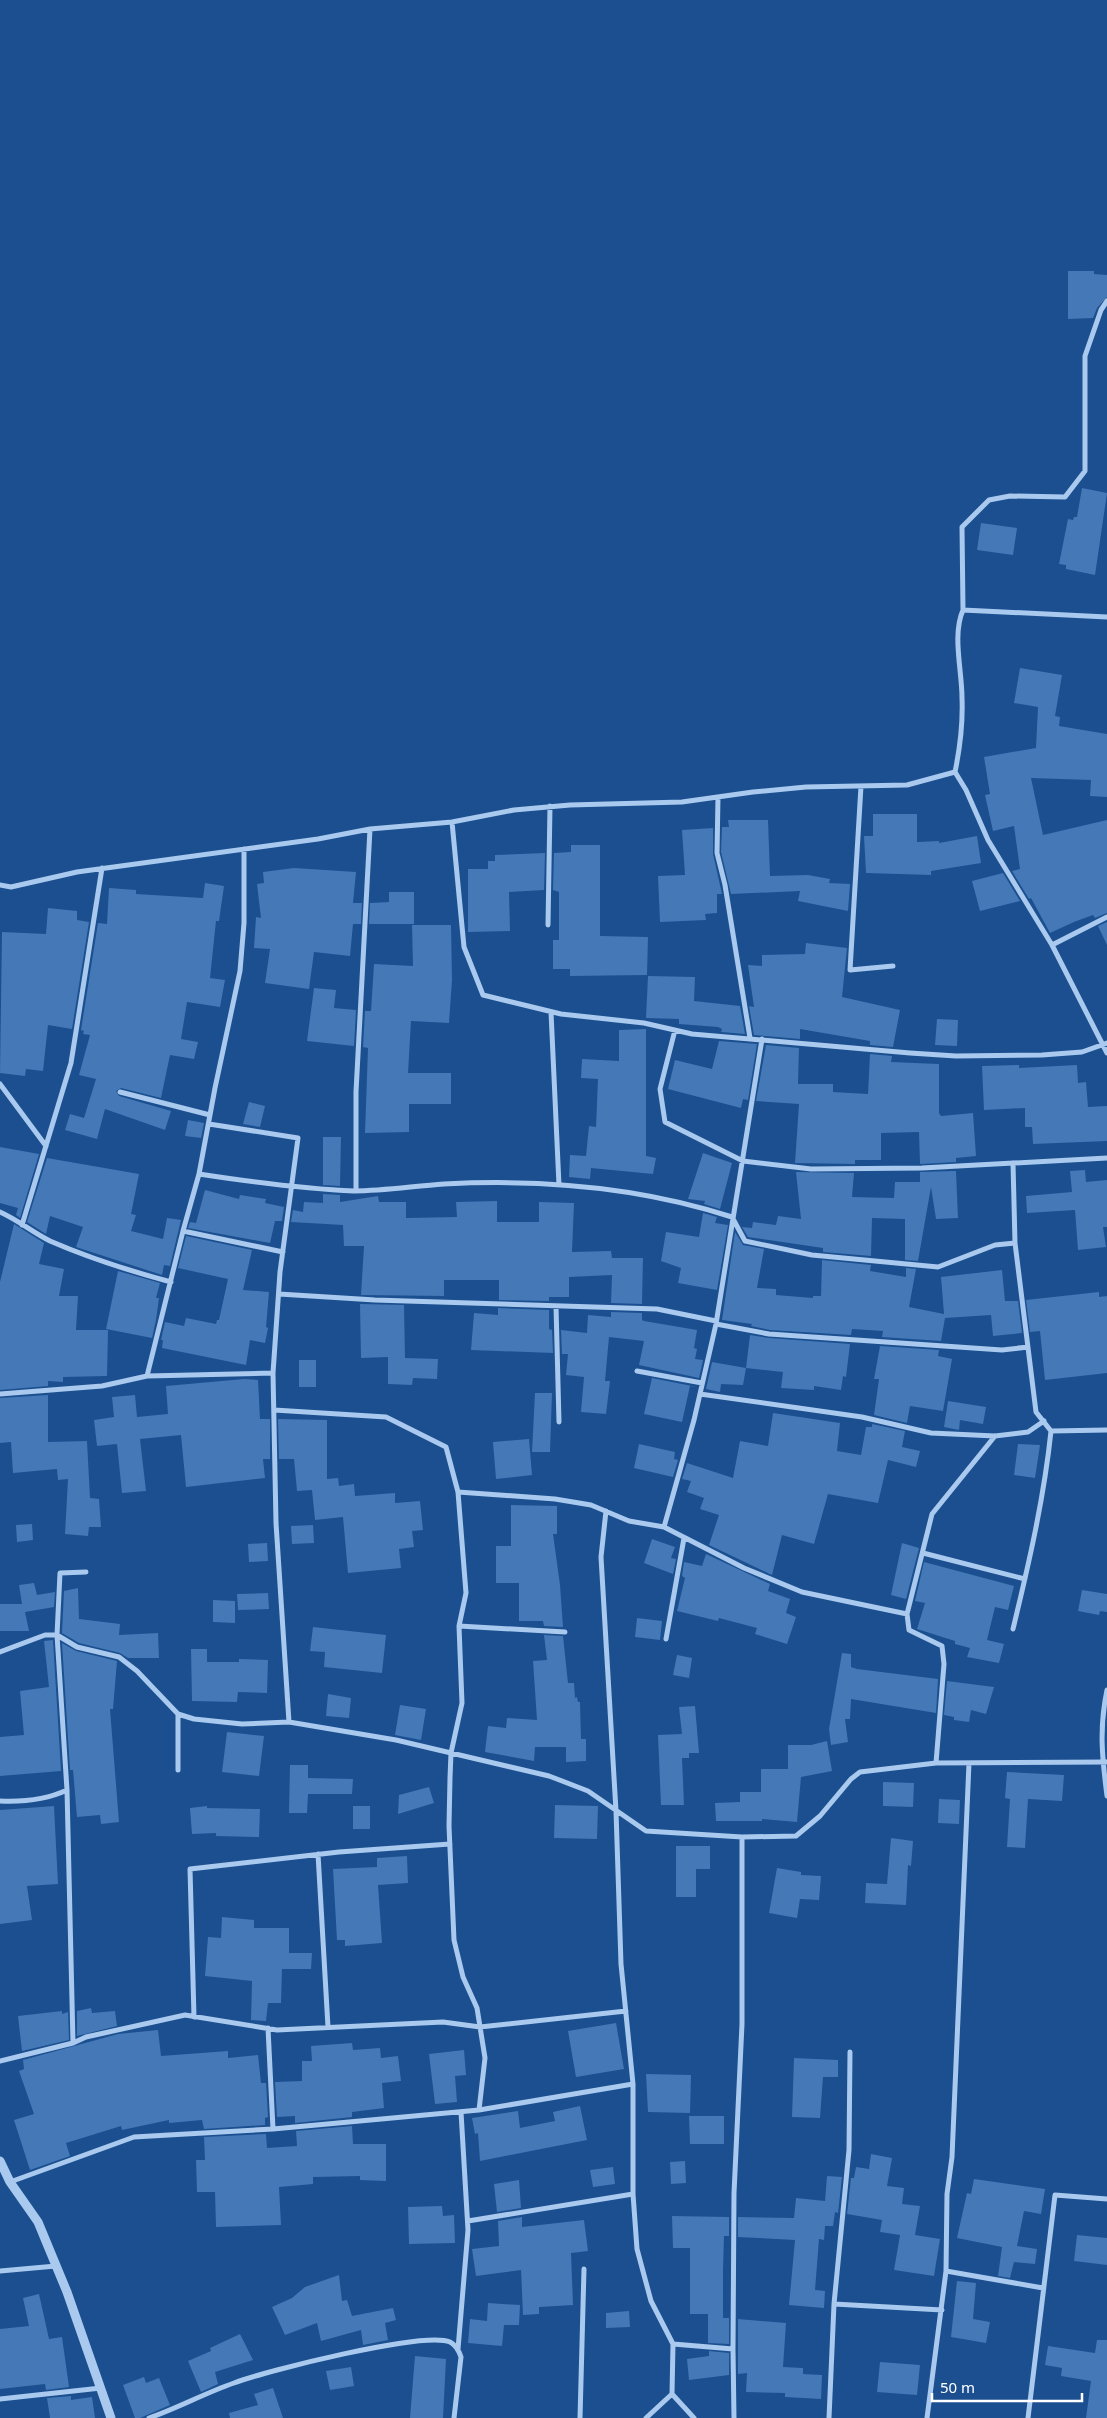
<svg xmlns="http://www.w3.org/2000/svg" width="1107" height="2418" font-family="'Noto Sans',sans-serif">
  <rect width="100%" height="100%" fill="#1b4f8f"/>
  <path fill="#4478b7" d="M1068,271H1094V274L1107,275V297L1097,308L1093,318L1068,319Z
    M1082,488L1107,493L1095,575L1066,569V565L1059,564L1068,519L1073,520L1074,517H1077Z
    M981,523L1017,528L1013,555L977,550Z
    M1020,668L1062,675L1055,716L1060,717L1059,726L1107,734V797L1090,796L1091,780L1031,778L1043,835L1107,820V913L1095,918L1093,915L1074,922L1050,933L1031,898L1029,899L1012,871L1020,869L1014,826L993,831L985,795L990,794L984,757L1036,748L1038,707L1014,703Z
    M873,814H917V842L939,841V843L977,836L981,863L931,871V875L866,873L864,836H873Z
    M728,820H768L770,876L808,875L830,879L829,883L850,884L848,911L798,901L800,891L731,894L721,852L722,827H729Z
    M713,828V854L722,894H717V913L705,914L706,920L660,922L658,876L685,875L682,830Z
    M571,845H600V936L648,937L647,975L570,976V969H553V940H559V892L553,890L554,853L571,852Z
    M545,853L544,890L509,892L510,931L468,932V869H488V861H495V855Z
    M294,868L356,872L353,903H362L361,924H353L350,956L314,952L309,989L265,983L270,949L254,948L256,917L261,918L257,884L264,883L263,872Z
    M1003,873L1020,901L980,911L972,881Z
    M205,883L224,886L219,921H216L210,978L225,980L220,1007L187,1002L181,1039L198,1042L194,1059L170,1055L161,1098L121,1088L116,1091L119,1096L171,1111L165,1130L105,1109L97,1139L65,1130L70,1114L84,1118L96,1079L79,1075L90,1035L83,1034L84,1031L81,1030L98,923L107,924L109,888L136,890V894L203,898Z
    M389,892H414V924H369L370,903L389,902Z
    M48,908L77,911V920L89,922L72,1029L48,1025L43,1071L26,1069L25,1076L0,1073L2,932L46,934Z
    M1107,922V945L1098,926Z
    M412,925H451L452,980L449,1023L411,1021L408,1073H451V1104H409V1132L365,1133L368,1048L363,1047L365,1011H371L374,964L413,966Z
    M806,943L847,948L842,997L900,1010L893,1047L870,1045V1041L800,1029V1039L754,1035L749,1006L754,1007L748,965L762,966V955L805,954Z
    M648,976L695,977L694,1001L740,1006L745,1034L721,1032L722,1029L718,1027L679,1024V1019L646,1018Z
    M314,988L336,990L334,1008L356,1010L354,1046L307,1041Z
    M937,1019L958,1020L957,1046L935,1045Z
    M646,1029V1156L656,1158L653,1174L591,1168L590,1179L569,1177L570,1155L586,1156L589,1126L596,1127L598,1079L581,1078L582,1059L619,1061V1030Z
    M719,1041L757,1044L748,1100L743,1099L741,1108L668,1089L675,1060L712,1069Z
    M766,1045L799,1048L798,1084H833V1092L868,1094L870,1054L892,1056L891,1062L939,1064V1113L941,1116L973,1113L976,1156L956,1158V1162L920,1164L919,1132L881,1133V1160H855V1164L795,1163L799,1104L756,1101Z
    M1019,1065V1068L1077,1065L1078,1083L1086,1082L1088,1107L1107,1106V1141L1033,1144L1032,1127H1025V1108L984,1110L982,1066Z
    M249,1102L265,1106L260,1127L243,1124Z
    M188,1120L204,1123L201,1138L185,1136Z
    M323,1137H341L340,1186L323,1185Z
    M0,1147L39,1154L20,1218L16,1215L18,1208L0,1203Z
    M703,1153L732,1163L720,1209L704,1204L705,1201L688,1199Z
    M47,1158L139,1174L131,1214L136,1215L131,1231L163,1239L167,1218L181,1220L170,1266L164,1265L162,1275L76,1247L83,1227L50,1216L46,1234L27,1222Z
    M1085,1170L1086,1182L1107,1180V1227H1103L1106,1247L1078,1250L1075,1210L1027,1213L1026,1196L1072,1192L1070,1171Z
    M956,1171L958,1218L936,1219L931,1187L918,1261L905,1260V1219L872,1218L871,1256L823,1252V1248L748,1237L742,1227L752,1228L753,1222L776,1225L778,1216L801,1219L796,1172L854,1173L852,1197L894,1198L895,1182H920V1172Z
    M205,1190L239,1199L240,1195L266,1199L265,1203L284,1207L282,1221H275L270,1243L188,1228L190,1222L196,1223Z
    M323,1194L340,1195V1202L378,1196L379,1202H406V1218L457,1217L456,1202L497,1201V1222H539V1202L574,1203L572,1252L611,1251L612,1258H643L642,1304L611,1303L612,1275L569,1277V1297H549V1301L499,1300V1280H444V1296L361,1295L364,1246H344L343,1225L291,1222L293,1210L303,1212L304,1202L323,1203Z
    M703,1213L717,1217L715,1223L728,1225L717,1290L678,1283L681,1268L661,1261L666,1232L699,1237Z
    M14,1224L44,1243L39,1264L64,1269L59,1296H78L76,1330H108L107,1376L63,1377V1382L48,1381V1386L0,1390V1282Z
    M735,1232L743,1245L764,1249L757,1288L776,1289V1295L813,1298V1296H821L822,1260L871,1265L870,1271L906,1277V1268L916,1269L909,1307L944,1314L941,1277L1002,1270L1005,1301H1018L1022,1333L993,1336L991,1315L945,1318L941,1341L882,1337L883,1331L852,1329L851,1335L770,1330L751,1326L752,1324L722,1320Z
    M186,1236L252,1250L243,1290L269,1292L266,1327L268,1328L265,1343L250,1340L246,1365L162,1348L163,1340H161L165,1322L184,1326L186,1318L216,1324L217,1320H219L228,1279L178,1268Z
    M118,1271L160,1283L156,1298H159L156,1320L152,1338L106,1329Z
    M1099,1292V1297L1107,1296V1373L1045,1380L1040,1331L1030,1332L1026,1300Z
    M360,1304L404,1305L405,1358L438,1359L437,1379L413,1378L412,1385L388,1384V1357L361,1358Z
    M498,1308L549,1310V1329L552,1330L553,1353L471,1350L474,1313L498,1315Z
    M611,1312L642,1313V1320L644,1321L697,1330L694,1348L697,1349L695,1359L703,1360L699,1378L639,1365L644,1341L609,1337L605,1381H610L606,1414L581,1412L584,1377L566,1375L568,1354H562L561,1330L587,1333L588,1315L611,1317Z
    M750,1335L769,1338L850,1344L846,1377L843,1376L841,1390L814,1386V1390L781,1388L783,1372L746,1368Z
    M880,1346L939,1350L938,1356L952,1359L943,1411L910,1406L907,1423L874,1415L879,1379H874Z
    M299,1360H316V1387H299Z
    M712,1362L746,1368L743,1385L721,1384L720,1392L706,1389Z
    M652,1378L697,1387L690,1386L682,1422L644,1414Z
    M244,1379L258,1380L260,1419H270V1459H263L265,1478L186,1487L181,1435L140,1439L146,1491L122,1493L117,1444L97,1446L94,1420L114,1417L112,1397L135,1395L137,1417L168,1414L166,1386Z
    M535,1393H552L550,1452H532Z
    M48,1395V1442L87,1441L90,1498L99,1499L101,1527H89L88,1536L65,1534L68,1479L58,1480L57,1469L13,1473L11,1442L0,1443V1398Z
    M948,1401L986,1407L983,1424L960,1420L959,1430L944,1427Z
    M773,1413L840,1423L837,1451L861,1455L866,1427H872V1424L905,1431L902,1447L920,1451L916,1467L888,1460L878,1503L828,1494L814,1544L782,1535L772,1575L709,1545L719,1515L700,1509L704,1498L687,1492L691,1481L682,1479L687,1463L733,1478L740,1441L768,1446Z
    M278,1419L327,1420V1479L338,1478L339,1486L354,1484L355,1496L395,1493V1503L420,1501L423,1530L412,1531L414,1547L399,1549L401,1568L348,1573L343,1517L315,1520L312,1490L297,1491L294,1459H279Z
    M529,1439L532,1475L496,1479L493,1442Z
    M639,1444L675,1452L674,1459L678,1460L673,1477L634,1468Z
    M1018,1444L1040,1445L1035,1478L1014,1475Z
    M511,1505L557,1506V1534H553L560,1585L563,1627L544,1626L543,1621H519V1583H496V1546H511Z
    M32,1524L33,1540L17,1542L16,1525Z
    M313,1525L314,1543L292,1544L291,1526Z
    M652,1539L675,1547L671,1558L676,1559L673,1574L644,1563Z
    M267,1543L268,1561L249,1562L248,1544Z
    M902,1543L919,1548L906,1599L891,1595Z
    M706,1554L770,1584L768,1591L790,1599L786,1613L796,1617L787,1644L755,1634L757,1628L719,1618L718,1621L677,1611L685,1578L682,1576L684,1562L702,1566Z
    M924,1562L1014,1586L1008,1610L995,1607L987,1640L1004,1644L999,1663L967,1657L970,1648L955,1644V1641L917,1629L925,1603L915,1601Z
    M34,1583L37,1595L55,1592L54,1607L25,1612L29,1631H0V1604H22L19,1585Z
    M78,1588L79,1619L120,1624L119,1635L158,1633L159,1658H128L120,1653L79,1643L62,1633L64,1591Z
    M1082,1590L1107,1594V1612L1100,1611L1099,1615L1078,1611Z
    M268,1593L269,1609L238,1610L237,1594Z
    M213,1600L235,1601V1623L213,1622Z
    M637,1618L662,1621L660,1640L635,1637Z
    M313,1627L386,1635L382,1673L324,1667L325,1652L310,1651Z
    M544,1635L563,1636L568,1683H574L575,1698L577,1697L578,1702H580L581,1739H586V1761L566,1762V1747H535L534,1761L485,1752L488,1726L506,1728L507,1718L537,1720L533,1661L547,1660Z
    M53,1640L61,1771L0,1776V1737L24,1735L20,1691L49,1687L44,1641Z
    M62,1643L76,1651L117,1661L113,1709H110L119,1822L101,1824L100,1815L77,1817L73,1770H70Z
    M191,1649H207V1662H239V1659L268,1660L267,1693L238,1692L237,1702L192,1701Z
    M842,1653L851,1654V1667L857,1669L938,1679L936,1713L851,1699L850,1719H845L848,1742L831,1745L829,1729Z
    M677,1655L692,1658L689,1678L673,1675Z
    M947,1681L994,1687L986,1714L971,1710L969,1722L954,1720V1717L944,1715Z
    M328,1694L351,1698L349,1718L326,1716Z
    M400,1705L426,1709L421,1740L395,1735Z
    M695,1706L699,1753H689V1758H682L684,1805H661L658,1735L682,1734L679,1707Z
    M227,1732L264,1736L259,1776L222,1772Z
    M827,1741L832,1771L801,1777L797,1822L762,1819V1821H716L715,1803L740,1802V1792H761V1769H788V1745H811Z
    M290,1765H308V1778L353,1779L352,1794H308L307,1813H289Z
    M1007,1772L1064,1775L1062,1801L1028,1799L1025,1848L1007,1847L1010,1799L1005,1798Z
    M883,1782L914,1783L913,1807L883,1806Z
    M429,1787L434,1803L398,1814L399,1795Z
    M939,1799L960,1800L959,1824L938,1823Z
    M555,1805L598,1806L597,1839L554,1838Z
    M54,1806L58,1884L27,1886L32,1920L0,1924V1810Z
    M207,1806V1808L260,1809L259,1837L216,1836V1833L192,1834L190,1808Z
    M353,1806H370V1829H353Z
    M891,1838L913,1841L911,1866L908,1865L906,1905L865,1903L866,1883L887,1884Z
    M676,1846H710V1869H696V1897H676Z
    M407,1856L408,1883L378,1885L382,1943L345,1946V1940H337L333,1869L377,1867V1858Z
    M777,1868L801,1872V1875L821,1876L819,1900L800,1899L797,1918L769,1913Z
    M222,1917L254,1920V1928H289V1953H312L311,1969H282L281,2003H268L266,2021L251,2020L252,1981L205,1976L208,1937L221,1938Z
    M91,2008L92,2013L115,2011L117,2026L77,2036V2011Z
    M62,2011V2014L68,2012L69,2040L22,2051L18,2016Z
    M616,2023L624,2069L576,2077L568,2031Z
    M158,2030L161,2056L228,2051V2058L258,2055L261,2083H266L268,2117L265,2118V2125L204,2129L202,2120L169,2123V2120L122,2130L121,2126L66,2143L70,2156L30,2170L14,2120L34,2114L19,2071L24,2069L23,2060L118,2034Z
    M352,2043L353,2050L380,2048L381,2058L398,2056L401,2081L382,2083L384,2108L352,2112V2117L295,2123V2116L277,2117L275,2082L302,2081V2061H312L311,2046Z
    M464,2050L466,2075L455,2076L457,2102L435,2104L429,2054Z
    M794,2058L838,2060V2077H823L820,2118L792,2117Z
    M646,2074L691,2075L690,2113L648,2112Z
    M580,2106L587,2140L480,2161L478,2133L475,2134L472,2118L518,2111L520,2128L555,2121L553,2112Z
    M689,2116H724V2144H690Z
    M352,2126L353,2144H386V2181L360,2180V2176L313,2177V2184L279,2187L281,2225L216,2227L215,2192H197L196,2160H205L204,2137L266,2134L267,2148L297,2146L296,2131Z
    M871,2154L892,2158L887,2186L904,2188L902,2204L920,2206L915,2235L940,2239L934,2276L894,2270L900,2235L880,2232L882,2220L847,2214L851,2178H854L856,2167L869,2169Z
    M685,2161L686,2183L671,2184L670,2162Z
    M613,2167L615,2184L593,2187L590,2170Z
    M827,2176L842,2177L838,2213L835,2212L833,2226H825L824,2240L819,2239L815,2290L825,2291L824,2308L789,2305L795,2240L738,2237V2217L794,2218L796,2198L825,2201Z
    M974,2179L1045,2189L1041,2214L1024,2211L1017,2246L1037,2249L1035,2264L1014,2262L1010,2278L998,2276L1002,2247L957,2238L967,2193L971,2194Z
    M519,2180L521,2208L497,2212L494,2184Z
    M442,2206L443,2216L454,2215L455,2243L409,2244L408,2207Z
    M672,2216L729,2217V2236H724L723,2270V2318H729V2344L708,2343V2314H690V2248H673Z
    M522,2217V2227L584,2220L588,2251L571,2253L573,2305L539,2307V2314L523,2315L521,2270L476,2276L472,2249L499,2246L498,2221Z
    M1077,2235L1107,2238V2265L1074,2261Z
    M339,2275L342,2301L347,2300L352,2316L393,2308L396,2320L385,2323L388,2340L363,2345L361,2330L321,2341L317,2323L285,2335L272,2307L292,2298L305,2287Z
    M957,2281L976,2283L973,2319L990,2322L986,2343L951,2337Z
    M39,2294L49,2339L62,2337L69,2387L46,2390L45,2384L0,2389V2329L29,2326L23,2298Z
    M488,2303L520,2305L519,2325H504L502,2346L468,2343L470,2319L487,2321Z
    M629,2311L630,2327L606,2328V2313Z
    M738,2319L786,2323L783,2367L803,2368V2374L822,2375L821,2399L785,2397V2393L746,2392L747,2373L738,2374Z
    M240,2334L253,2360L215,2372L218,2384L201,2392L188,2361L211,2351L210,2348Z
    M1097,2340H1107V2418H1086L1091,2381L1061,2376L1062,2368L1045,2365L1048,2346L1095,2353Z
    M709,2351L729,2353V2375L689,2380L687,2359L709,2356Z
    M415,2356L446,2359L443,2418H410Z
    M880,2362L920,2365L917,2395L877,2392Z
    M351,2367L354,2386L330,2390L326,2371Z
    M144,2377L146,2383L159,2378L170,2405L140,2418H135L123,2385Z
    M273,2388L283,2418H230L229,2413L258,2405L254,2394Z
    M71,2396V2400L92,2397L95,2418H50L47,2398Z"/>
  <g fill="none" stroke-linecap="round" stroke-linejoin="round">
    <path stroke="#a9c9ee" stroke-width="5" d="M963,610L962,527L989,500L1010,496L1065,497L1085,471V356L1101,310L1107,301
      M955,772L966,790L988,840L1052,945L1107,1053
      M861,786L850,970L893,966
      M718,797L717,853L725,885L750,1038
      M452,822L464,947L483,995L561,1014L644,1023L692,1034L910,1053L956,1056L1042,1055L1082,1052L1107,1043
      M0,885L11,887L77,872L318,839L370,829L452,822L514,810L570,805L682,802L753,792L806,787L907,785L955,772C960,748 963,723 962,698C962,670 952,635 963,610L1107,617
      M548,925L550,806
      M1052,945L1107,917
      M551,1012L559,1185
      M675,1030L660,1089L665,1122L743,1161L811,1169L922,1168L1107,1158
      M0,1084L46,1146
      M120,1092L210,1115
      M209,1124L298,1138L280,1272L273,1373L276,1523L289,1722
      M1013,1163L1015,1243L1036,1412L1051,1431L1107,1430
      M199,1174C251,1182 302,1189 354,1191C384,1191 414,1186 444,1184C541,1179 640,1187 732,1217L745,1241L812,1255L938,1267L995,1245L1015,1243
      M356,1191V1092L370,829
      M0,1212C18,1220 32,1232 50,1241C89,1258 130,1271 171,1282
      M22,1225L71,1063L102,868
      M183,1231L283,1252
      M279,1294L375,1300L657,1309L716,1321
      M556,1306L559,1422
      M716,1324L769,1334L1002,1350L1028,1347
      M637,1371L702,1383
      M147,1376L183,1231L199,1174L215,1088L240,971L244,923V849
      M0,1394L102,1386L147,1376L273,1373
      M700,1394L862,1417L931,1433L995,1436L1028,1432L1044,1421
      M274,1410L386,1417L446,1447L458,1492L466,1593L459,1626L462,1703L451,1753L450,1778L449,1826L454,1940L463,1977L477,2008L485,2058L479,2110L633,2084
      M458,1492L555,1499L591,1505L629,1521L664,1527L744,1568L802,1592L907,1614
      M606,1511L601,1557L616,1811L621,1964L633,2084V2194L637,2249L651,2301L673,2344L733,2349
      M664,1527L694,1420L716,1324L762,1039
      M923,1553L1025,1579
      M459,1626L565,1632
      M1013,1629C1029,1563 1044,1498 1051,1431
      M666,1639L684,1538
      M0,1652L45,1635H57L77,1647L119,1657L137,1671L178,1714L194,1719L242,1724L289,1722L396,1740L549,1776L588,1791L646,1831L742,1837L796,1836L820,1816L851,1779L860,1772L936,1763L1107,1762
      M1107,1690C1099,1728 1102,1757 1107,1796
      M178,1714V1770
      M936,1763L944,1664L942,1646L909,1630L907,1614L932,1514L995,1436
      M0,1801C23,1802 46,1800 67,1790
      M318,1854L328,2027
      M194,2017L190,1869L339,1852L450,1844
      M268,2028L273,2129
      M73,2043L67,1790L57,1635L60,1573L86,1572
      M0,2061L73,2043L86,2037L185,2015L277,2030L443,2022L480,2027L626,2011
      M10,2182L134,2137L273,2129L479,2110
      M468,2221L633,2194
      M0,2271L56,2266
      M946,2271L1043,2288
      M834,2304L942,2310
      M673,2344L672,2394L694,2418
      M458,2349L468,2230L461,2112
      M0,2399L101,2388
      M149,2418C178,2408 205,2393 234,2383C265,2371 424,2331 450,2342C456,2345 459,2351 461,2357L454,2418
      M580,2418L584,2269
      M646,2418L672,2394
      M734,2418L733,2349L734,2193L742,2024V1837
      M829,2418L834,2304L849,2150L850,2052
      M927,2418L946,2271L947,2194L952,2157L969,1763
      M1028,2418L1055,2195L1107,2199"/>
    <path stroke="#a9c9ee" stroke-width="9" d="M0,2161L10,2182L38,2222L67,2292L111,2418"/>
  </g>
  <path d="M932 2393v8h150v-8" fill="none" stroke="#ffffff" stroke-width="2.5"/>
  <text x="940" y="2393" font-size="15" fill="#ffffff" stroke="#1b4f8f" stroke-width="4" paint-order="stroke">50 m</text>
</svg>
